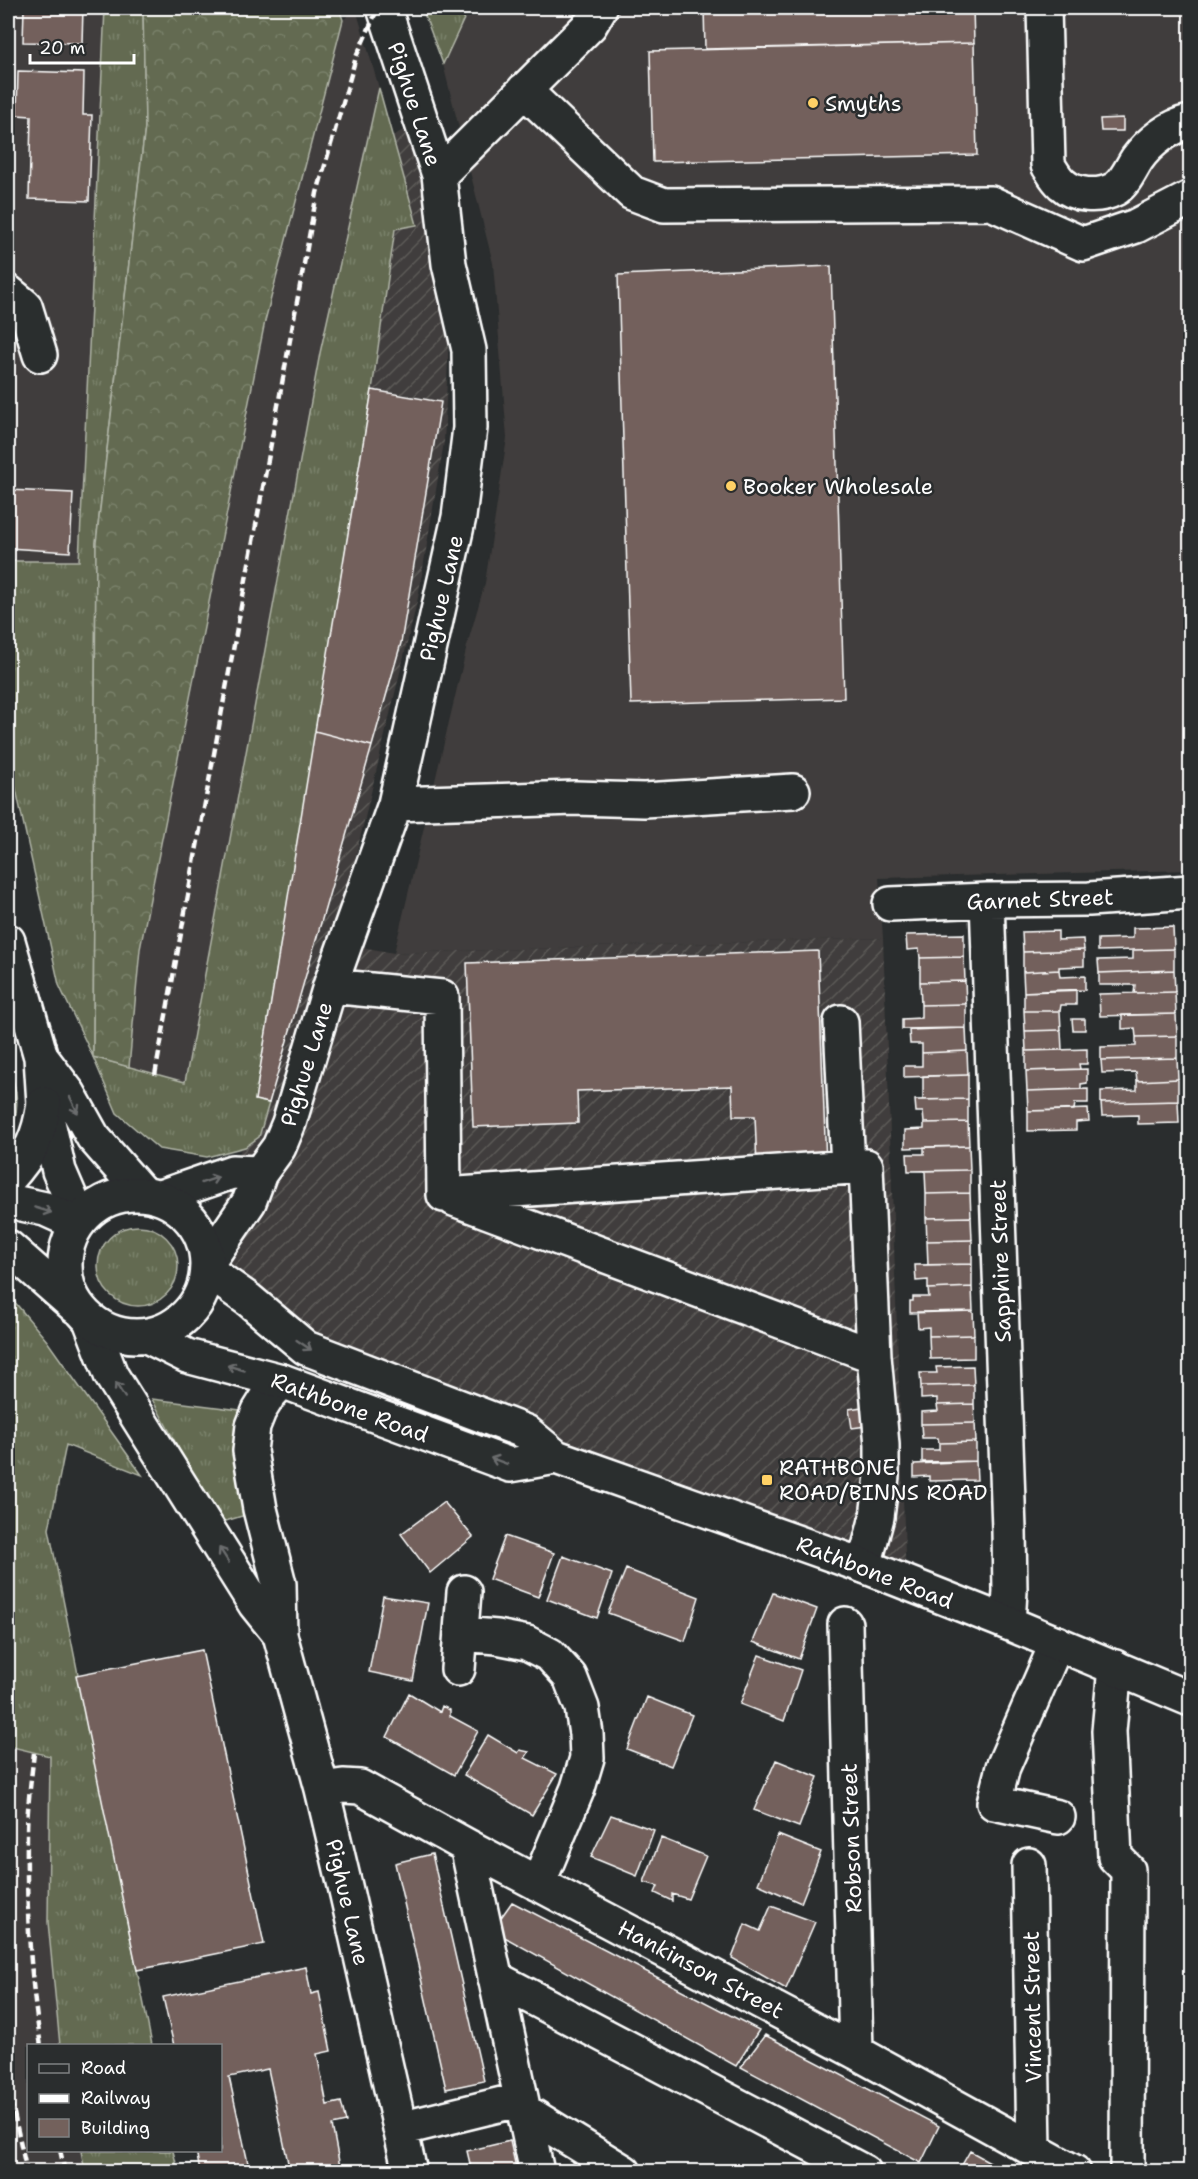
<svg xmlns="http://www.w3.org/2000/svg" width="1198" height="2179" font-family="'Shantell Sans',sans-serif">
  <defs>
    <pattern id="industrial-furrows" width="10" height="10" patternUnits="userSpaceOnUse" patternTransform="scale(1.5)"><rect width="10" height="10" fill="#403d3c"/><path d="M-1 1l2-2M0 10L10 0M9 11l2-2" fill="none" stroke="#5d5a59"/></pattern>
    <pattern id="grass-tufts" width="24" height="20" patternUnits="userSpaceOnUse" patternTransform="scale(1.5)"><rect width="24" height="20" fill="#636b51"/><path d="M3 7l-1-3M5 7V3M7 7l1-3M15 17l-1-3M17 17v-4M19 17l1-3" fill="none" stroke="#7a816b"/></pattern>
    <pattern id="forest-crowns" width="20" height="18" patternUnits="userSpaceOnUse" patternTransform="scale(1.5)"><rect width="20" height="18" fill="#636b51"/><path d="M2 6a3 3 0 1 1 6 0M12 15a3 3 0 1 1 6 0" fill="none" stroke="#7a816b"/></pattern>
  </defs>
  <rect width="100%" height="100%" fill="#2a2d2e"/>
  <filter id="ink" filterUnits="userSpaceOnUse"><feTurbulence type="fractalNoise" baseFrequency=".0167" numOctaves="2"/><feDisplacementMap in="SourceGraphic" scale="12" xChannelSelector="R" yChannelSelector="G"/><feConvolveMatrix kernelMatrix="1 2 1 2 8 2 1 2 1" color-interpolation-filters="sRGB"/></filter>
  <g filter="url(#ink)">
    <path fill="#403d3c" d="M8,8H105L79,562L8,561Z
      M469,8H1190V870L879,878L883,938L394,953L468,642L485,583L507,438L493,263L443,64Z
      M356,9L379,88L320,353L185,1082L129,1067L140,949L265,321L343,20Z
      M8,1746L50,1756L48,1922L60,2045L28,2046V2150L81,2151L85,2171L8,2172Z"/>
    <path fill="url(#industrial-furrows)" d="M422,119L449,264L448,360L444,442L418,598L335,942L394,953L883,938L906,1582L306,1348L208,1262L255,1100L372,390L395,229L417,225L393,136Z"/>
    <path fill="url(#grass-tufts)" stroke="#b1b5a8" stroke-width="1.5" d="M105,8H143L145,127L96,543L93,1057L185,1082L320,353L379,88L417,225L395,229L372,390L255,1100L269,1103L259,1137L245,1147L207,1157L159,1149L117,1113L93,1057L59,985L8,753V561H79Z
      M422,8H469L443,64Z
      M8,1063C17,1089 22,1111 8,1136Z
      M98 1266a40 40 0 1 1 80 0a40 40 0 1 1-80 0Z
      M8,1294L47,1341L142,1475L66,1445L49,1529L152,2045H60L48,1922L50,1756L8,1746Z
      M152,1399L248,1411L252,1513L219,1523Z
      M81,2151H173L178,2171H85Z"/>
    <path fill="url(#forest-crowns)" stroke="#b1b5a8" stroke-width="1.5" d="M143,8H339L343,20L265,321L140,949L129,1067L93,1057L96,543L145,127Z"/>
    <path fill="#73615c" stroke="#fff" stroke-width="1.5" d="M24,8H83L82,43L23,42Z
      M704,8H973L974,43L705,49Z
      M974,43L977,155L653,162L650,51Z
      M18,71L84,73L83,115H92L89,201L29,199L31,116L17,115Z
      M1123,118V131H1101L1100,119Z
      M831,266L844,698L631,704L618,275Z
      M372,390L441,402L401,643L372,746L315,731Z
      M8,490L73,493L70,552L8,548Z
      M315,731L372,746L269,1103L255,1100Z
      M1173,927L1174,949L1098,951V939L1133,938V928Z
      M1058,931V940L1083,939L1084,950L1023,952L1022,932Z
      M964,934V957L920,958L919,949L907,950L906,935Z
      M1174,949V970L1099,973L1098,960L1133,959V950Z
      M1084,950V966L1059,967V970L1023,972V952Z
      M818,951L826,1165L757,1167L755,1116H733L732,1086L577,1091L578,1123L473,1127L467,963Z
      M964,957L965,981L920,982V958Z
      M1059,970L1060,977L1085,976V990L1024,992L1023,972Z
      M1174,970L1175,992L1134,993L1135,985H1099V973Z
      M965,981L966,1004L921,1005L920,982Z
      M1060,990H1076V1005H1061L1060,1011H1024V992Z
      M1175,992L1176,1014L1100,1016L1099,994Z
      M966,1004V1028L902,1029V1019L921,1018V1005Z
      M1024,1011H1060L1061,1030L1025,1031Z
      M1176,1014L1177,1036L1136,1037L1135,1028L1122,1029V1015Z
      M1072,1019H1085V1030H1073Z
      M966,1028L967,1051L922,1053V1044H910L909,1030Z
      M1061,1030L1062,1050L1026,1051L1025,1031Z
      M1177,1036V1058L1101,1060V1047L1136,1046V1037Z
      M1087,1049V1064H1079L1080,1069L1026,1071V1051Z
      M967,1051L968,1075L904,1077V1066H922V1053Z
      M1177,1058L1178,1079L1137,1081L1136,1072L1102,1073L1101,1060Z
      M1087,1069V1083L1081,1084V1089L1027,1091L1026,1071Z
      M968,1075V1099L923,1100V1076Z
      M1178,1079V1101L1101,1103V1091L1137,1090V1081Z
      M1088,1089V1103H1075L1074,1110L1028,1111L1027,1091Z
      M968,1099V1122L924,1123L923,1112H916L915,1100Z
      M1178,1101L1179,1123L1138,1124V1115L1102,1116L1101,1103Z
      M1088,1109L1089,1121L1076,1122V1130L1028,1131V1111Z
      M968,1122L969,1146L905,1148V1130L924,1129V1123Z
      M969,1146L970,1170L908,1171L907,1154H924V1147Z
      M970,1170V1193L926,1194L925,1171Z
      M970,1193L971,1217L926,1218V1194Z
      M971,1217L972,1240L927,1241L926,1218Z
      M972,1240V1264L928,1265L927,1241Z
      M972,1264V1287L928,1289V1280L916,1281L915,1265Z
      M972,1287L973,1311L910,1313V1301H913V1297H929L928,1289Z
      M973,1311L974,1335L929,1336V1327L918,1328L917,1312Z
      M974,1335V1358L930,1359L929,1336Z
      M973,1366L974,1385L921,1386L920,1373H937L936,1367Z
      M974,1385V1404L937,1405V1398L921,1399V1386Z
      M974,1404L975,1423L921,1424V1412L938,1411L937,1405Z
      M862,1407L866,1426L852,1428L849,1409Z
      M975,1423L976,1442L939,1443L938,1438H922L921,1424Z
      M976,1442V1461L922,1462V1450H939V1443Z
      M976,1461L977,1480L929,1481V1476L914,1477V1464Z
      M444,1502L473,1537L430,1573L401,1534Z
      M505,1536L554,1553L538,1597L489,1579Z
      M563,1556L612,1574L597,1618L547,1599Z
      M626,1569L699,1597L685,1641L608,1613Z
      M773,1593L817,1609L799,1659L753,1642Z
      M383,1596L428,1603L413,1681L369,1672Z
      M202,1650L264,1944L137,1970L76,1675Z
      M759,1655L801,1670L784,1721L740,1704Z
      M409,1693L440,1712L442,1706L450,1710V1716L478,1731L454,1775L387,1737Z
      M647,1697L692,1715L671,1766L627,1749Z
      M488,1735L518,1753L520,1750L529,1752L525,1758L557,1774L532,1815L464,1775Z
      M776,1760L818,1777L799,1827L754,1810Z
      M611,1815L654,1830L637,1876L591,1857Z
      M778,1835L821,1852L801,1903L758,1884Z
      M661,1838L706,1856L688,1899L672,1894V1901L655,1893L658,1886L644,1882Z
      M432,1854L484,2081L446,2089L395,1863Z
      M512,1902L759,2030L736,2066L492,1930Z
      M771,1906L815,1922L786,1989L732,1958L745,1924L760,1931Z
      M306,1967L311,1994L319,1992L331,2051L317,2054L327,2105L341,2102L346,2122L332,2125L341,2172H290L268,2069L229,2077L250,2172H200L196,2150H220V2046H174L163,1997Z
      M765,2035L939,2126L921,2163L741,2067Z
      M510,2141L517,2172H472L467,2151Z
      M970,2151L1008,2172H958Z"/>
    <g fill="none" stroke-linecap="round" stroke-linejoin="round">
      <g stroke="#fff" stroke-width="38">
        <path id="minor" d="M1044,8L1048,165C1052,171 1056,179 1062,184C1075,196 1098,198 1115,189C1125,183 1131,168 1137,159C1149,142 1170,126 1190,122
          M524,90L632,193L664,205L991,203L1083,244L1136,226L1190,198
          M439,175L590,25L600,8
          M8,292L25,306L40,355
          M395,804L575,798L644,800L793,791
          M987,900L1009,1530L1010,1591L1008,1623
          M890,904L987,900L1089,899L1190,892
          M8,941L41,1057L44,1104L59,1171L80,1220
          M330,986L442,997L444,1195L866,1166L874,1356L882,1445V1476L877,1517L864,1566
          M841,1022L848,1167
          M41,1057L69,1094L93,1137L142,1193
          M160,1197L232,1172L260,1173
          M454,1199L874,1356
          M208,1262L249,1202L260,1173L279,1147L289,1123L330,986L395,804L459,517L470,428L469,350L449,264L439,175L384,8
          M90,1320L111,1375L255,1604L280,1635
          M282,1381L269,1395L259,1411L253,1426L250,1451L260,1509L279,1584L280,1635L322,1789L345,1886L410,2172
          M845,1624L856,2052
          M461,1634L497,1637L527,1643L550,1655L570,1677L582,1708L586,1734L587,1758L578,1788L538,1884
          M1057,1643L1003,1767L994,1803L1058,1817
          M1115,1667L1109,1731L1115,1857L1128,1870L1127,2172
          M458,1669L464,1592
          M322,1789L343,1786L360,1787L467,1846L856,2052L1074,2172
          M467,1846L537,2172
          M1029,1865L1034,2150
          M495,1978L864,2172
          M400,2129L510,2102L624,2172"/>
      </g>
      <g stroke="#fff" stroke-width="38">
        <path id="major" d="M8,1179C31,1154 39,1137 44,1104
          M65 1265a71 71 0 1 1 142 0a71 71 0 1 1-142 0Z
          M8,1201L45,1209L78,1224
          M8,1247L76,1307
          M208,1271L249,1300L306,1348L526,1432L556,1457L864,1566L1008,1623L1190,1699
          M147,1336L187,1356L282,1381L510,1465L556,1457"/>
      </g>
      <use href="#minor" stroke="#2a2d2e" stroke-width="33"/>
      <use href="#major" stroke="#2a2d2e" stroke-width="33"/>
      <path stroke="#fff" stroke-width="4.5" stroke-dasharray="9 4.5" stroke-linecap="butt" d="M155,1075L317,193L356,57L378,8
        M34,1753C31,1780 27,1808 27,1835C26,1905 30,1977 41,2046
        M8,2087L27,2172
        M60,2150L65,2172"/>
    </g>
    <defs><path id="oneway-shaft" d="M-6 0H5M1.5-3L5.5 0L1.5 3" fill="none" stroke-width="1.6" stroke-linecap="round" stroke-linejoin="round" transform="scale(1.5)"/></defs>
    <g stroke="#6a6c6d">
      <use href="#oneway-shaft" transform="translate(74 1105) rotate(64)"/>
      <use href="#oneway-shaft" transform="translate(210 1180) rotate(-19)"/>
      <use href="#oneway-shaft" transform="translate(43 1210) rotate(17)"/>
      <use href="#oneway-shaft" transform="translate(304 1345) rotate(34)"/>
      <use href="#oneway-shaft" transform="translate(236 1368) rotate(-164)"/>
      <use href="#oneway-shaft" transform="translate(120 1390) rotate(-123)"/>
      <use href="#oneway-shaft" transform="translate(499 1461) rotate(-160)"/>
      <use href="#oneway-shaft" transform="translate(224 1555) rotate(-123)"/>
    </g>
  </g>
  <g fill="#ffd166" stroke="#2a2d2e" stroke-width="2">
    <circle cx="813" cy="103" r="6"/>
    <circle cx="731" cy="486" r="6"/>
    <rect x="761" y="1474" width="12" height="12" rx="3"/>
  </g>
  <g text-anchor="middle" stroke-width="5" stroke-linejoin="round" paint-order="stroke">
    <g font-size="22" fill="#fff" stroke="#2a2d2e" text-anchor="start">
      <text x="825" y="111">Smyths</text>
      <text x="743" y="494">Booker Wholesale</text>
      <text x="779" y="1475">RATHBONE<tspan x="779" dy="25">ROAD/BINNS ROAD</tspan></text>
    </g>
    <g font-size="22" fill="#fff" stroke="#2a2d2e">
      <text transform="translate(415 104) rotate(72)" y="8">Pighue Lane</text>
      <text transform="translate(441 598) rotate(-77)" y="8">Pighue Lane</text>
      <text transform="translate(1040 899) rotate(-2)" y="8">Garnet Street</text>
      <text transform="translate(306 1064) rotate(-73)" y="8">Pighue Lane</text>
      <text transform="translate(1000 1261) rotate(-92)" y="8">Sapphire Street</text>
      <text transform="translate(350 1407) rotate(20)" y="8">Rathbone Road</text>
      <text transform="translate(875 1572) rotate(21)" y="8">Rathbone Road</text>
      <text transform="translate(851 1838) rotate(-92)" y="8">Robson Street</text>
      <text transform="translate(348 1902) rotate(77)" y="8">Pighue Lane</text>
      <text transform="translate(701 1969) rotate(28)" y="8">Hankinson Street</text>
      <text transform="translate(1032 2007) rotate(-91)" y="8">Vincent Street</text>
    </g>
  </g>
  <rect width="1198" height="2179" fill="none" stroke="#2a2d2e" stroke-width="30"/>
  <rect x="15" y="15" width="1168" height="2149" fill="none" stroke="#fff" stroke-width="2" filter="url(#ink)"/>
  <rect x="27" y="2044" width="195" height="108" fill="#2a2d2e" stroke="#7f8182" stroke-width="1.5"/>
  <rect x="39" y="2064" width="30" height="9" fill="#2a2d2e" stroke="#7f8182" stroke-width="1.5"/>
  <text x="81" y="2074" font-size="18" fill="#ffffff">Road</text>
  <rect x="39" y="2094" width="30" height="9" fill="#ffffff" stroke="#7f8182" stroke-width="1.5"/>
  <text x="81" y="2104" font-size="18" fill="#ffffff">Railway</text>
  <rect x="39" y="2119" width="30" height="18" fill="#73615c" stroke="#7f8182" stroke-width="1.5"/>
  <text x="81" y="2134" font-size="18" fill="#ffffff">Building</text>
  <path d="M30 54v9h104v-9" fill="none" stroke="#ffffff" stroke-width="3"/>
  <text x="39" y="54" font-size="18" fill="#ffffff" stroke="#2a2d2e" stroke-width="4.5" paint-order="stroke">20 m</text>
</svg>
